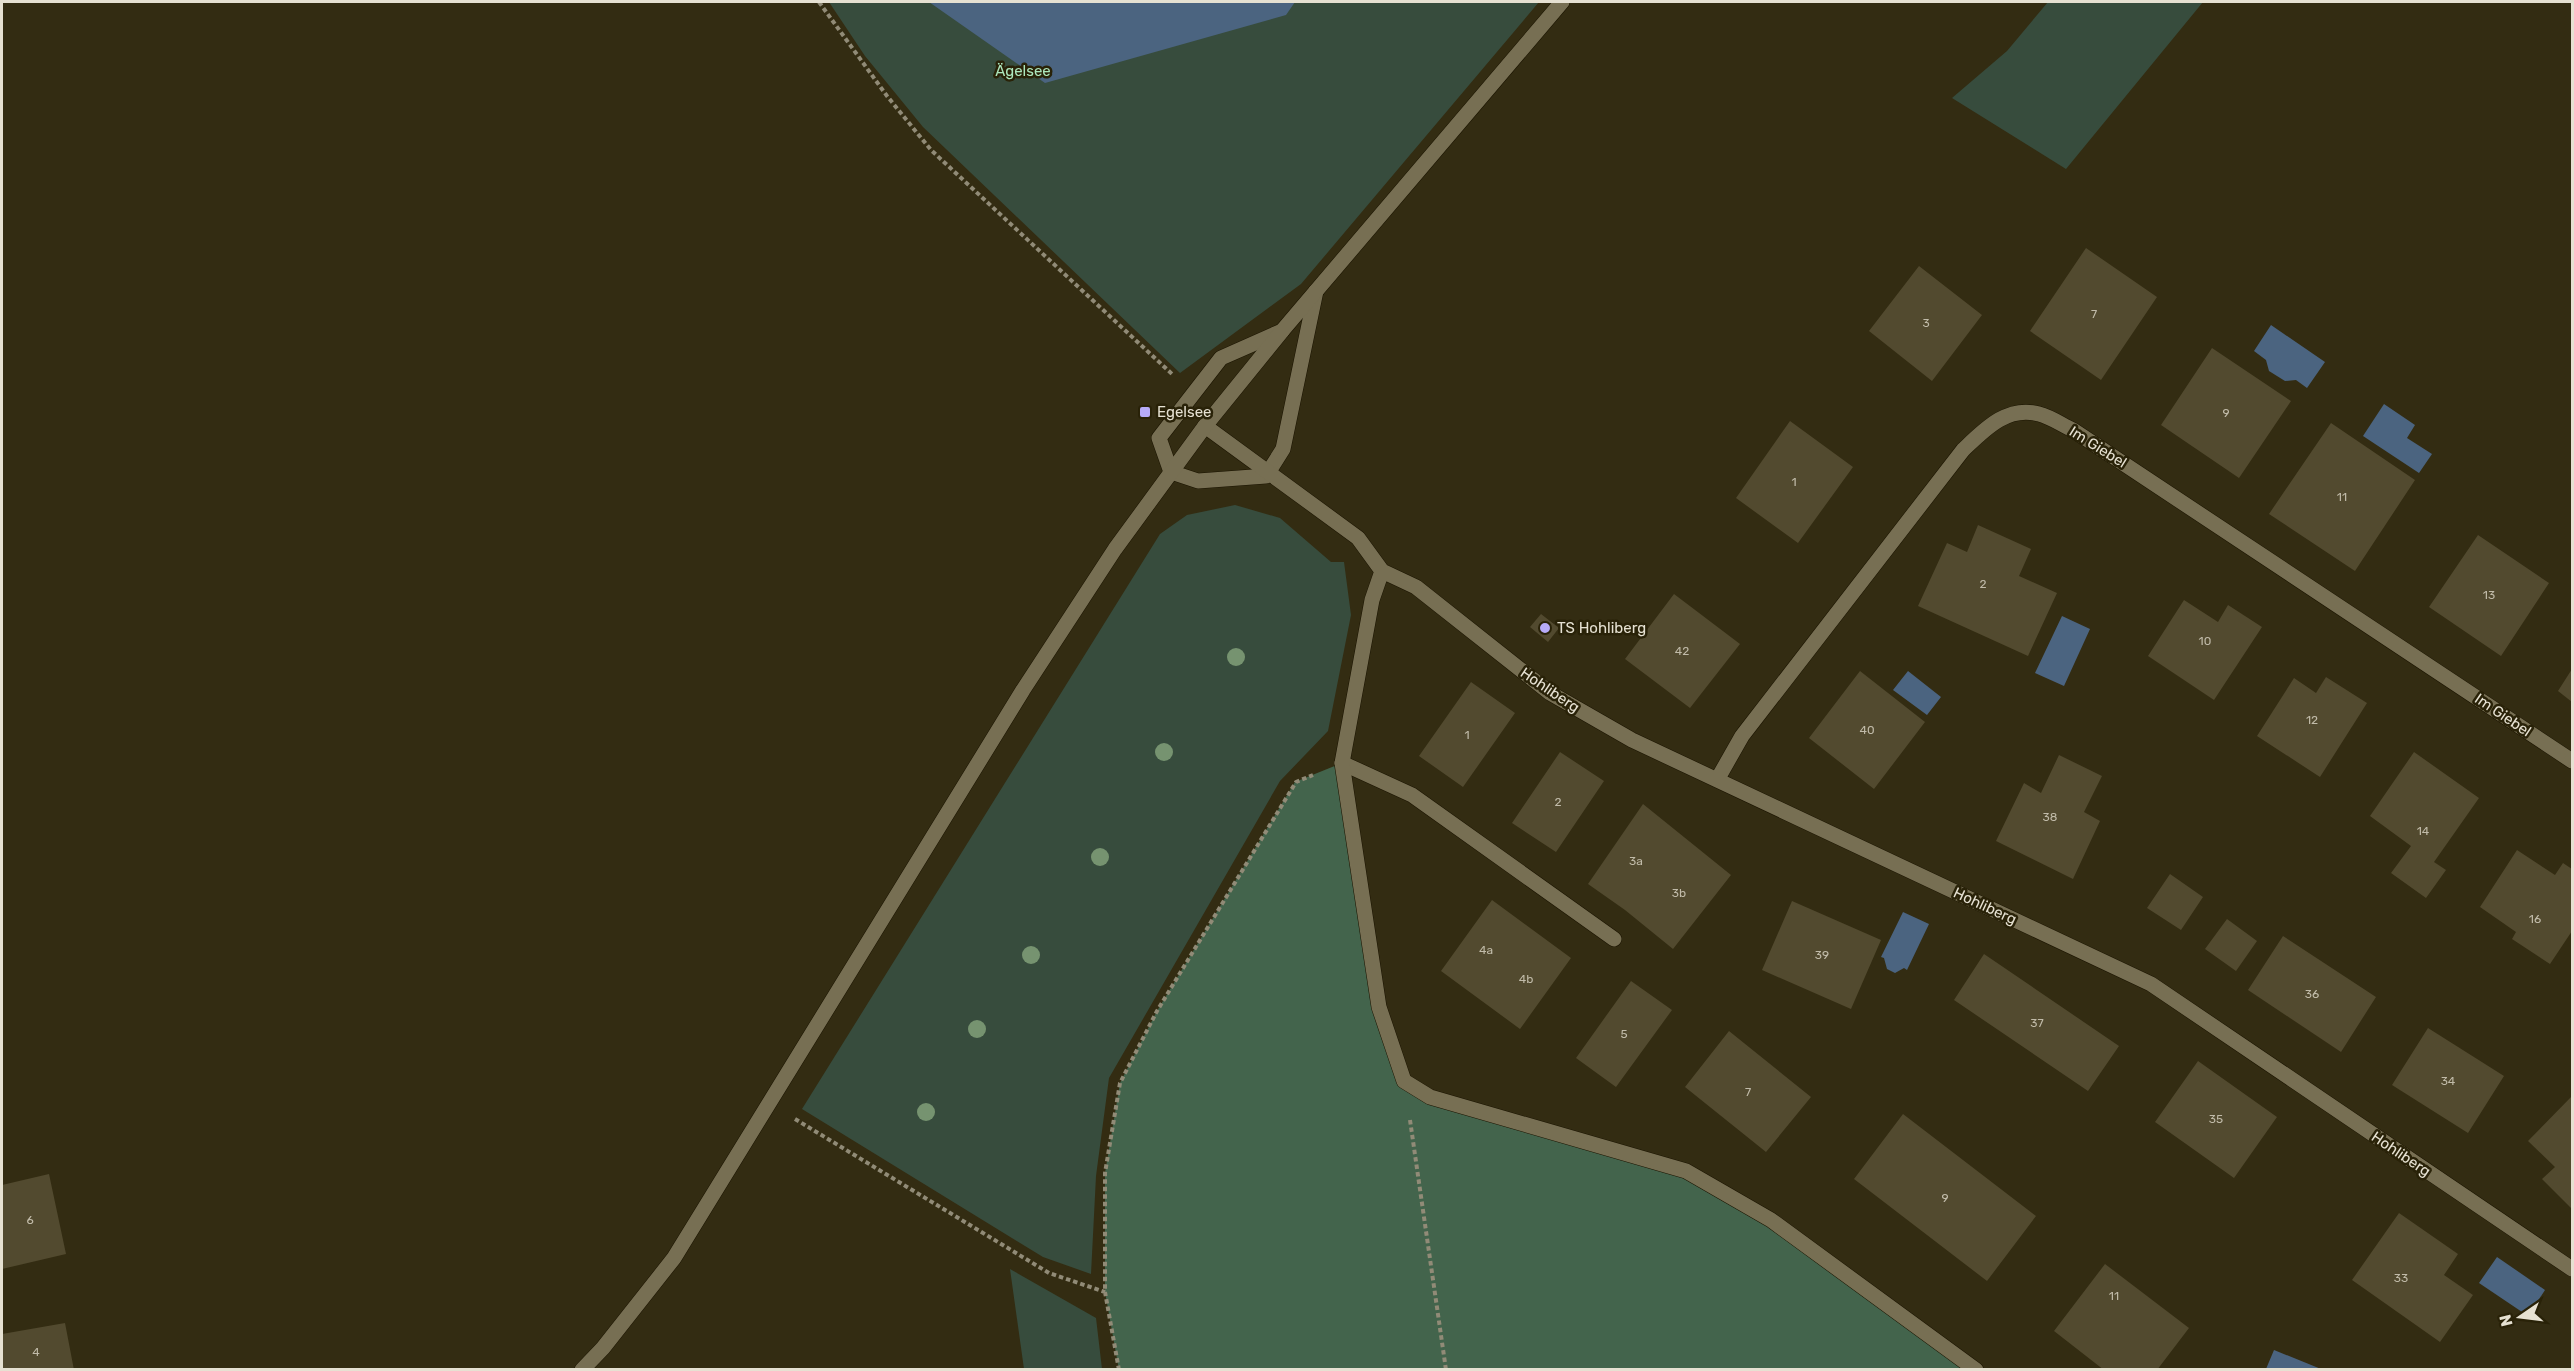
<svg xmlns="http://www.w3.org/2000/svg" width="2574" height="1371" font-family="Rubik,sans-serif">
  <rect width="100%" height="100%" fill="#332c12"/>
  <path fill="#374c3d" d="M829,2H1539L1301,284L1180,373L923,127L865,56Z
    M2048,2H2203L2066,169L1952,98L2007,51Z
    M1235,505L1280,518L1331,562H1344L1351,615L1328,731L1280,781L1109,1078L1096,1176L1091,1274L1043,1257L802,1109L1160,534L1187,515Z
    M1010,1269L1096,1318L1102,1369H1024Z"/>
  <path fill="#43644c" d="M1342,763L1379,1007L1404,1081L1686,1171L1771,1220L1976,1370H1119L1105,1292V1173L1120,1083L1157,1011L1295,782Z"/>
  <path fill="#4b6480" d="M929,2H1295L1286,15L1045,83Z
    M2271,325L2325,362L2307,388L2296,380L2285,381L2269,371L2266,360L2254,351Z
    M2384,404L2415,425L2407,438L2432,454L2419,473L2363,436Z
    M2062,616L2090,629L2064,686L2035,673Z
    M1908,671L1941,697L1927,715L1893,690Z
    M1903,912L1929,924L1907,970L1904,968L1895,973L1887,969L1884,958L1881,957Z
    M2497,1257L2545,1290L2528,1316L2479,1283Z
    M2274,1350L2321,1369H2266Z"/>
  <path fill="#524a2f" d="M2086,248L2157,297L2101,380L2030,331Z
    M1919,266L1982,315L1932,381L1869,331Z
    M2212,348L2291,401L2239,478L2161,425Z
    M1790,421L1853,467L1798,543L1736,498Z
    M2331,423L2415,480L2355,571L2269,514Z
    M1978,525L2031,549L2019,576L2057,593L2028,656L1918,606L1947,543L1967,552Z
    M2478,535L2549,583L2501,656L2429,607Z
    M1674,594L1740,644L1690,708L1625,659Z
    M2184,600L2218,622L2228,605L2262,627L2214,700L2148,656Z
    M1541,614L1559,628L1548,642L1530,627Z
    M2572,669V702L2558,691Z
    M1860,671L1925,722L1874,789L1809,738Z
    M2326,677L2367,703L2320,777L2257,736L2294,678L2316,693Z
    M1471,682L1515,713L1463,787L1419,756Z
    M1560,752L1604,781L1556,852L1512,823Z
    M2414,752L2479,798L2434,862L2446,870L2426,898L2391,873L2411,846L2370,816Z
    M2059,755L2102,776L2084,812L2100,821L2073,879L1996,841L2024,783L2041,793Z
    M1643,804L1731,875L1673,949L1625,910L1588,884Z
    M2517,850L2555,875L2563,863L2572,869V931L2550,964L2512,939L2516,932L2480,907Z
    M2170,874L2203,897L2181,930L2147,908Z
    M1492,900L1571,958L1520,1029L1441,971Z
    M1792,901L1881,940L1851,1009L1762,970Z
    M2227,919L2257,941L2236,971L2205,949Z
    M2283,936L2376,997L2341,1052L2248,990Z
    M1984,954L2119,1046L2088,1091L1954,1000Z
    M1631,981L1672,1010L1616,1087L1576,1058Z
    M2428,1028L2504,1076L2468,1133L2392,1085Z
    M1729,1031L1811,1097L1766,1152L1685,1087Z
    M2198,1061L2277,1117L2234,1178L2155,1122Z
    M2572,1096V1209L2542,1179L2555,1167L2528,1141Z
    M1903,1114L2036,1216L1987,1281L1854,1179Z
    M49,1174L66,1254L2,1269V1185Z
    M2399,1213L2458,1254L2444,1275L2473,1295L2440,1342L2352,1280Z
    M2105,1264L2189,1328L2157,1370H2104L2054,1331Z
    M65,1323L74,1370H2V1334Z"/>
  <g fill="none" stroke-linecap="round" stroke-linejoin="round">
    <g stroke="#1b1400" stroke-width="16">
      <path id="service" d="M1282,331L1221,358L1159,438L1171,472L1198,481L1266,476L1283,449L1316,291
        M1342,763L1412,795L1614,939"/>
    </g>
    <g stroke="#1b1400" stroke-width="16">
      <path id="minor" d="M1205,426L1358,538L1382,571L1416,587L1550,693L1632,740L2151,984L2572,1269
        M1382,571L1372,600L1342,763L1379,1007L1404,1081L1430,1097L1686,1171L1771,1220L1976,1370
        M1717,780L1742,736L1963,450C1984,430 2007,405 2039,414C2051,417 2062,425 2073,430L2572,761"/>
    </g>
    <g stroke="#1b1400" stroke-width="16">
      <path id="tertiary" d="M582,1370L603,1348L674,1258L1023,690L1115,549L1205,426L1282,331L1562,2"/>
    </g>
    <path stroke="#918b77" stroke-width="4" stroke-dasharray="4.5 3" stroke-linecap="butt" d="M819,2L887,96L931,150L1172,374
      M795,1119L1049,1273L1105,1292
      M1410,1120L1446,1370
      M1119,1370L1105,1292V1173L1120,1083L1157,1011L1296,782L1313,775"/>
    <use href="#service" stroke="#776f53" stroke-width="15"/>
    <use href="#minor" stroke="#776f53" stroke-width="15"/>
    <use href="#tertiary" stroke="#776f53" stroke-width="15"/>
  </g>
  <g fill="#769370">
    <circle cx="1236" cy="657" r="9"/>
    <circle cx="1164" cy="752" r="9"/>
    <circle cx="1100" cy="857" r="9"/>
    <circle cx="1031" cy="955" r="9"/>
    <circle cx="977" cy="1029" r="9"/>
    <circle cx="926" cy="1112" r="9"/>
  </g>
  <g fill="#b7abf8" stroke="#292208" stroke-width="2">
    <rect x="1139" y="406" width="12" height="12" rx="3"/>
    <circle cx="1545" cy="628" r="6"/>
  </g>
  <g text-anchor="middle" stroke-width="5" stroke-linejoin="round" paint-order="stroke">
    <g font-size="12" fill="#c1bba9">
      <text x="2094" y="318">7</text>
      <text x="1926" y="327">3</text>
      <text x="2226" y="417">9</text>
      <text x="1794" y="486">1</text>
      <text x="2342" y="501">11</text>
      <text x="1983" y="588">2</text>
      <text x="2489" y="599">13</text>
      <text x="2205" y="645">10</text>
      <text x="1682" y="655">42</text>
      <text x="2312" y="724">12</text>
      <text x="1867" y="734">40</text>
      <text x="1467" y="739">1</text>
      <text x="1558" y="806">2</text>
      <text x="2050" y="821">38</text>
      <text x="2423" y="835">14</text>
      <text x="1636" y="865">3a</text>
      <text x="1679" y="897">3b</text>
      <text x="2535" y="923">16</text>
      <text x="1486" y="954">4a</text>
      <text x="1822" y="959">39</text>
      <text x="1526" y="983">4b</text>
      <text x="2312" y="998">36</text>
      <text x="2037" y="1027">37</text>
      <text x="1624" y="1038">5</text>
      <text x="2448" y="1085">34</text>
      <text x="1748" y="1096">7</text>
      <text x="2216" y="1123">35</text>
      <text x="1945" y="1202">9</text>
      <text x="30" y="1224">6</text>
      <text x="2401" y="1282">33</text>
      <text x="2114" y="1300">11</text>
      <text x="36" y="1356">4</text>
    </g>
    <g font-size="15" fill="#ade7bd" stroke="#292208">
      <text x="1023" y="76">Ägelsee</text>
    </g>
    <g font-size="15" fill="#e6e1d2" stroke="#292208" text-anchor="start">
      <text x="1157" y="417">Egelsee</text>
      <text x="1557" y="633">TS Hohliberg</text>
    </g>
    <g font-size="15" fill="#e6e1d2" stroke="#292208">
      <text transform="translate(2098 447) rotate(32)" y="5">Im Giebel</text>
      <text transform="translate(1550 690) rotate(34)" y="5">Hohliberg</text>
      <text transform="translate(2503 715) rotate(34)" y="5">Im Giebel</text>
      <text transform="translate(1985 906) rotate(25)" y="5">Hohliberg</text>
      <text transform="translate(2401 1154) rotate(34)" y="5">Hohliberg</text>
    </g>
  </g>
  <rect width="2574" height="1371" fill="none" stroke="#e6e1d2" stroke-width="6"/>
  <g transform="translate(2520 1317) rotate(256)" stroke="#292208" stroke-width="4.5" paint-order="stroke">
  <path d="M0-4.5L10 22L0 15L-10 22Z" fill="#e6e1d2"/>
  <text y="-9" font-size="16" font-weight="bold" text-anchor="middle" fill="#e6e1d2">N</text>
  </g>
</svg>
